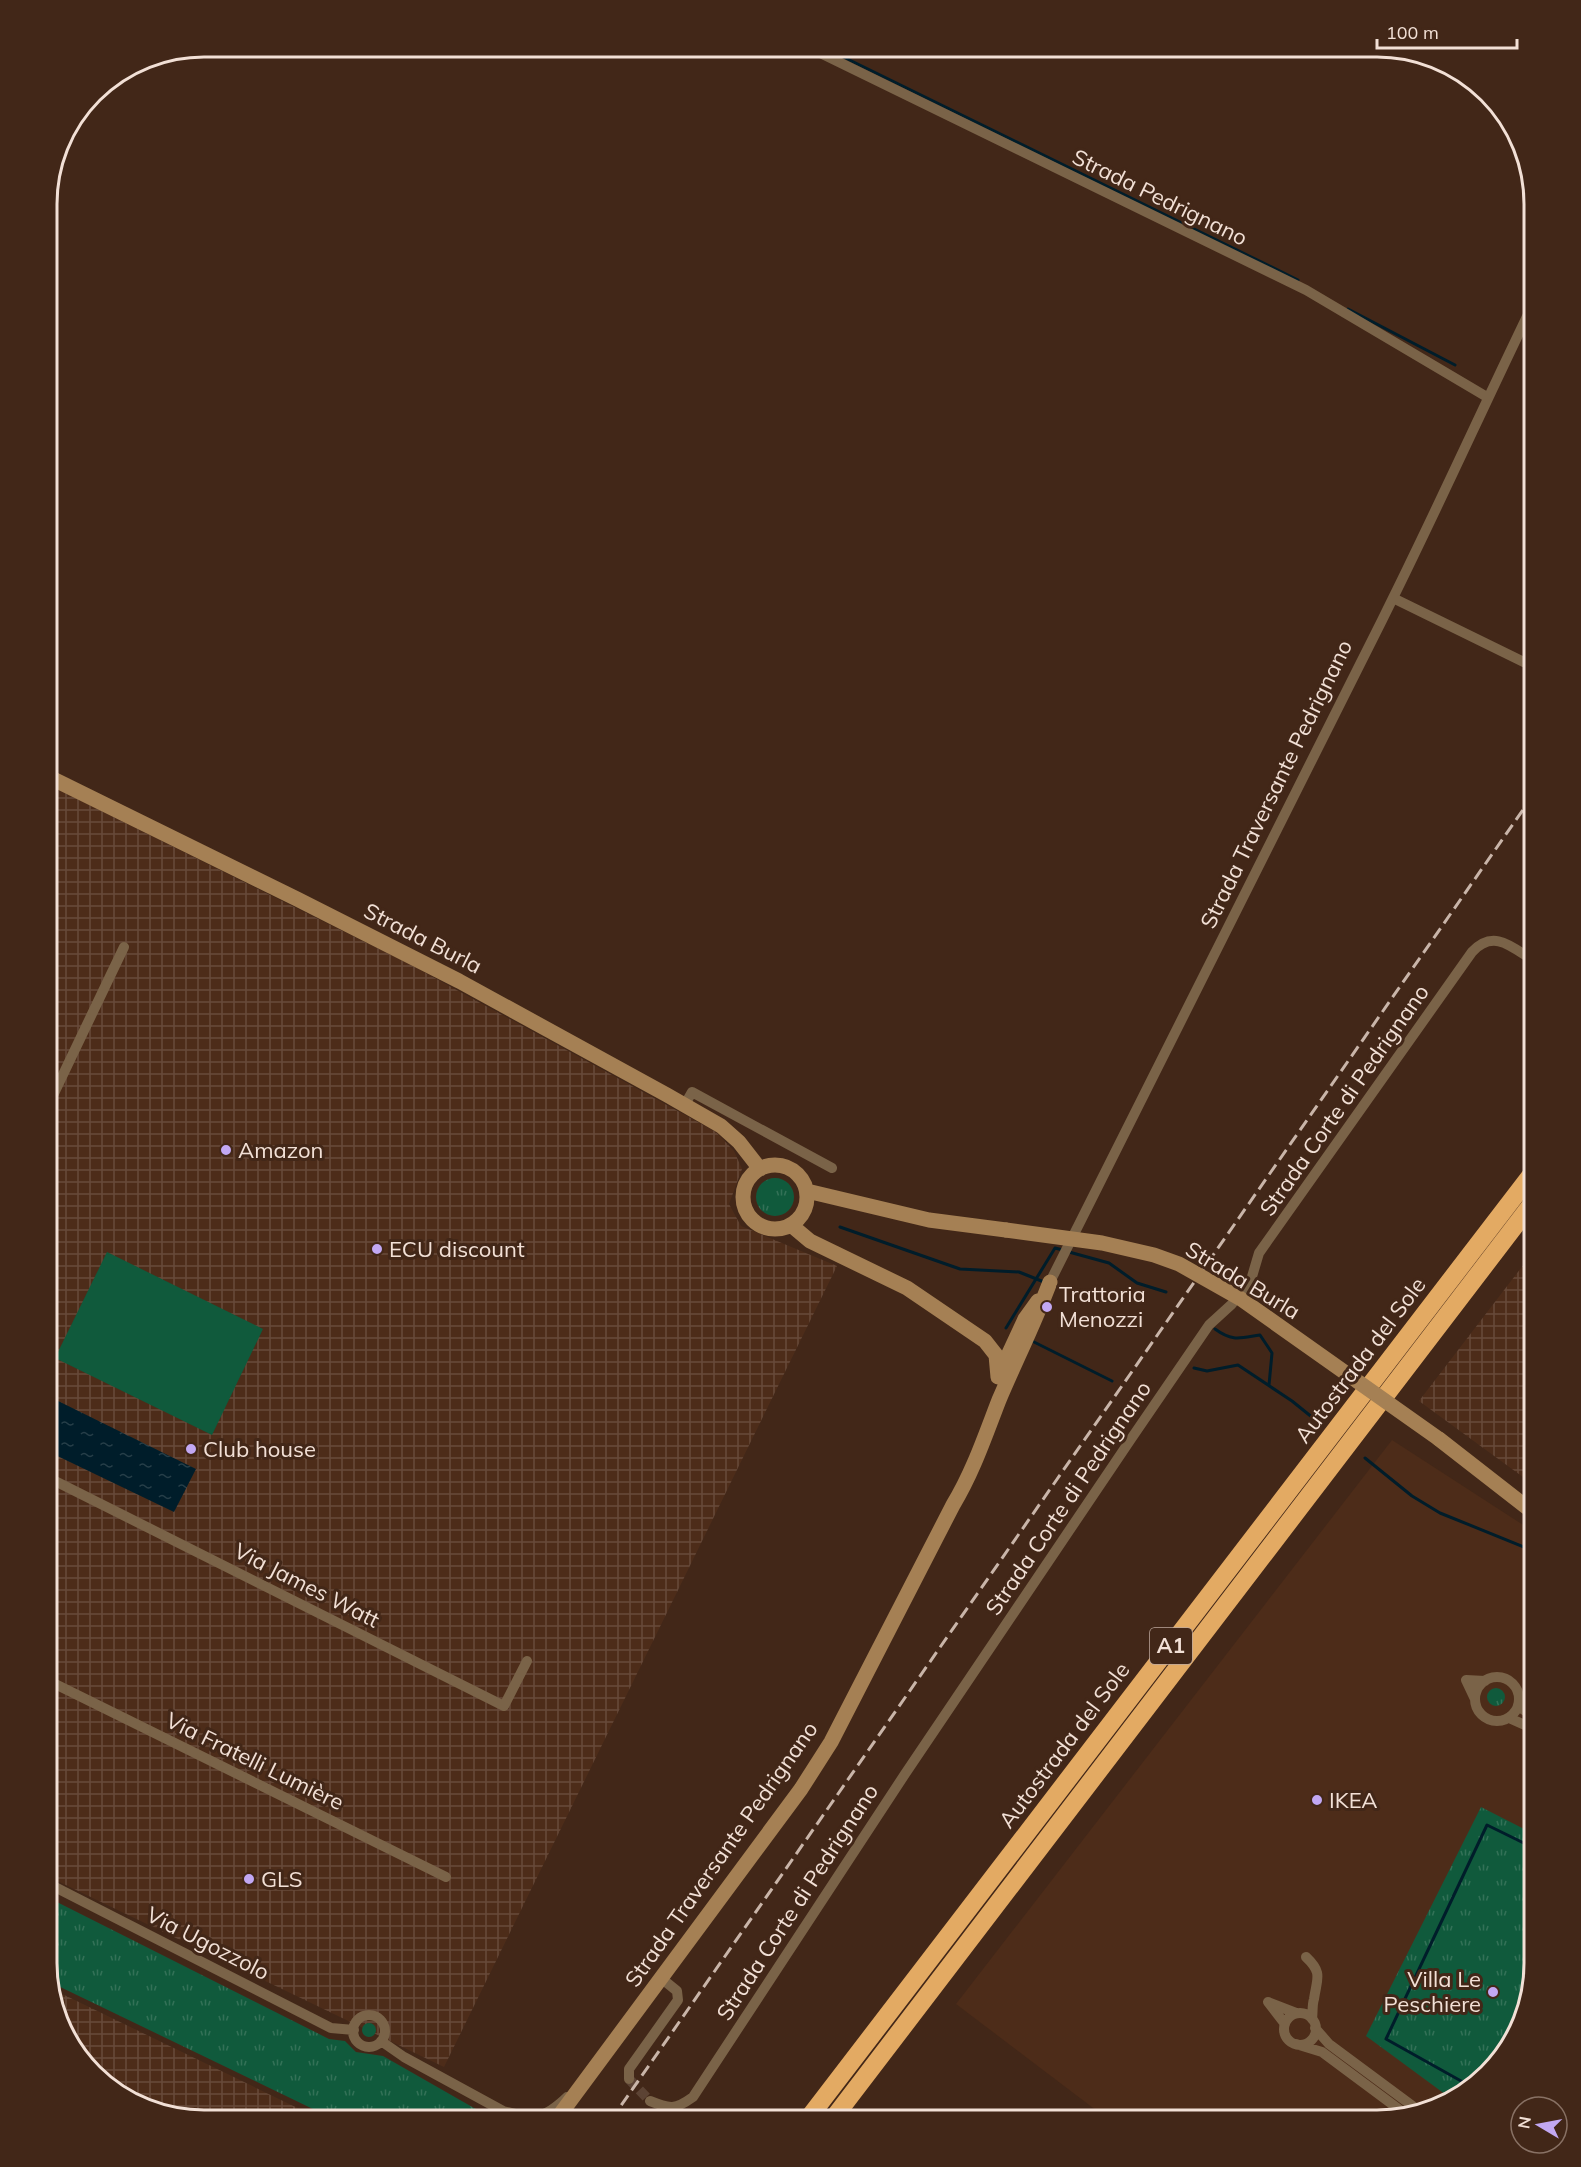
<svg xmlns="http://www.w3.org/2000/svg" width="1581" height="2167" font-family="Mulish,sans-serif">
  <defs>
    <pattern id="industrial-grid" width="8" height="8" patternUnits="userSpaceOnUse" patternTransform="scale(1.5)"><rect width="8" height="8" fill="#4d2c19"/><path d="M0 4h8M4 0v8" fill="none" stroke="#674a3a"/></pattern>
    <pattern id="grass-tufts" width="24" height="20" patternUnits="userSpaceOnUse" patternTransform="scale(1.5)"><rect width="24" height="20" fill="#105a3c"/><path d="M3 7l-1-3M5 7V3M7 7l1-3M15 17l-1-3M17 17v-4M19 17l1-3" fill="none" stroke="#337157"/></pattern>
    <pattern id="water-ripples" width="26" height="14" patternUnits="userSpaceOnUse" patternTransform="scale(1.5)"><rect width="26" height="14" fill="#001d2a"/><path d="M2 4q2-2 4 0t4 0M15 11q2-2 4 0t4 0" fill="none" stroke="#263e48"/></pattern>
  </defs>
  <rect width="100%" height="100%" fill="#422718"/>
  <path fill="#4d2c19" d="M1392,1440L1534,1532V1964L1514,2042L1456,2099L1378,2120H1109L956,2004Z"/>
  <path fill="url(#industrial-grid)" d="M47,784L411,965L716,1132L734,1151L742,1169L729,1204L741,1226L837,1266L444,2067L47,1876Z
    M1534,1251V1485L1419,1401Z
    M54,1990L310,2114L307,2120H194L125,2099L68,2042Z"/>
  <path fill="url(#grass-tufts)" d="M756 1197a19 19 0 1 1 38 0a19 19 0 1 1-38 0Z
    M1487 1697a9 9 0 1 1 18 0a9 9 0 1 1-18 0Z
    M1481,1807L1534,1834V1964L1514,2042L1453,2100L1366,2036Z
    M47,1897L329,2039L345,2041L356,2052L383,2056L495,2120H310L315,2110L52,1983L47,1963Z
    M362 2030a7 7 0 1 1 14 0a7 7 0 1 1-14 0Z"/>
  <path fill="#105a3c" d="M107,1252L263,1329L212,1435L55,1358Z"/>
  <path fill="url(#water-ripples)" d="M52,1398L196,1469L174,1512L47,1451V1409Z"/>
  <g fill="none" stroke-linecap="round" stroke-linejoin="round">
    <path stroke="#001d2a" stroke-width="3" d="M823,47L1298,280
      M1348,309L1455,365
      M1529,518L1534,521
      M840,1227L960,1269L1019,1272L1044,1282
      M1069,1252L1109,1263L1137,1283L1166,1292
      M1006,1328L1055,1248L1063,1250
      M1215,1329C1233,1342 1240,1338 1260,1335L1272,1353L1269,1385
      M1032,1341L1112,1381
      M1194,1368L1207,1371L1238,1365L1292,1401L1318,1422
      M1365,1458L1412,1496L1440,1513L1534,1551
      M1470,2086L1386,2039L1487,1825L1534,1848"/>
    <path stroke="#5c4334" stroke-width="10" stroke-dasharray="10 5" stroke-linecap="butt" d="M629,2079L650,2101"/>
    <path stroke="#7a6348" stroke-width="10" d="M808,47L1306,290L1487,397
      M1393,598L1534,667
      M684,1106L692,1092L832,1168
      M47,1108L124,947
      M1050,1282C1164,1054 1280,828 1392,600C1441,501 1486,401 1534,302
      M47,1477L504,1706L527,1661
      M1475 1699a22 22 0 1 1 44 0a22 22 0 1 1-44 0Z
      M47,1680L446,1877
      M1475,1699L1466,1680L1485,1681
      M1518,1706L1534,1717
      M1509,1718L1534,1729
      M47,1883L331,2028L354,2030
      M1306,1957C1323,1973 1317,1978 1314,1999C1312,2005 1313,2012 1312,2019
      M1284 2029a16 16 0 1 1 32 0a16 16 0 1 1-32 0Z
      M353 2031a16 16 0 1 1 32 0a16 16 0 1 1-32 0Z
      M1285,2024L1268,2002L1296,2013
      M1315,2028L1329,2044L1418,2110
      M381,2041L404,2057L503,2111
      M1296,2044L1322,2052L1404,2113
      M629,2079V2069L678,2000L677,1991L661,1978
      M650,2101C670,2109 675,2110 693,2097L905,1774L1131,1439L1209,1325L1232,1304L1251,1280L1259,1253L1472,952C1494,928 1513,948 1534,961
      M511,2120L503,2111C535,2119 543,2120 567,2097"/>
    <path stroke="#a58054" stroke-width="15" d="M47,776L297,899L459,981L667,1095L721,1126L739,1142L760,1169
      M743 1197a32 32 0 1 1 64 0a32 32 0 1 1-64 0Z
      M807,1191L929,1220L1006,1230
      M791,1225L810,1241L907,1288L985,1341L996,1355L998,1377
      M999,1375L1025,1319L1038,1301
      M1439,1439L1534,1513
      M556,2120L801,1789L831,1742L953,1505C973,1472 985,1436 999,1400C1016,1360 1035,1322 1050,1282"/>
    <path stroke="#e3aa63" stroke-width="18" d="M807,2120L1534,1171
      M832,2120L1534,1201"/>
    <path stroke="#c9b5a9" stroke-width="3" stroke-dasharray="12 6" stroke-linecap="butt" d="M611,2120L1534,794"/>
    <path stroke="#a58054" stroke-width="15" d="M1006,1230L1102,1243L1154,1255L1179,1264L1241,1299L1439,1439"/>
  </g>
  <g fill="#c2a8f3" stroke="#422718" stroke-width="2">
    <circle cx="226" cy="1150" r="6"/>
    <circle cx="377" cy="1249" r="6"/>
    <circle cx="1047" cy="1307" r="6"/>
    <circle cx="191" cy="1449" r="6"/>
    <circle cx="1317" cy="1800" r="6"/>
    <circle cx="249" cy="1879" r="6"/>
    <circle cx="1493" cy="1992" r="6"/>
  </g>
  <g text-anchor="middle" stroke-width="6" stroke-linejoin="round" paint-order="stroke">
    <rect fill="#422718" stroke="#bda89d" stroke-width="1.5" x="1150" y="1628" width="42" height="36" rx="4.5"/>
    <g font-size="21" font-weight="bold" fill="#f2e0d6">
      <text x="1171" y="1653">A1</text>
    </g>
    <g font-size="22" fill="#f2e0d6" stroke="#422718">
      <text transform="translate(1160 197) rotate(26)" y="8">Strada Pedrignano</text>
      <text transform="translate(1276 784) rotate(-64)" y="8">Strada Traversante Pedrignano</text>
      <text transform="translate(423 938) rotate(27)" y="8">Strada Burla</text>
      <text transform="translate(1344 1100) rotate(-55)" y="8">Strada Corte di Pedrignano</text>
      <text transform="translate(1243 1280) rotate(31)" y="8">Strada Burla</text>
      <text transform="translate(1360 1360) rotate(-53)" y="8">Autostrada del Sole</text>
      <text transform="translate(1068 1498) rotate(-56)" y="8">Strada Corte di Pedrignano</text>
      <text transform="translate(307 1585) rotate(27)" y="8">Via James Watt</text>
      <text transform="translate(1064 1745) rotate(-53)" y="8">Autostrada del Sole</text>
      <text transform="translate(255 1761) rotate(26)" y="8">Via Fratelli Lumière</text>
      <text transform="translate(721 1854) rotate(-55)" y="8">Strada Traversante Pedrignano</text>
      <text transform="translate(797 1902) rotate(-57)" y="8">Strada Corte di Pedrignano</text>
      <text transform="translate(208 1943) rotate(27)" y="8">Via Ugozzolo</text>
    </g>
    <g font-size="22" fill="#f2e0d6" stroke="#422718" text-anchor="start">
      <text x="238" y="1158">Amazon</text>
      <text x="389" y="1257">ECU discount</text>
      <text x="1059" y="1302">Trattoria<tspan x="1059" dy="25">Menozzi</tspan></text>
      <text x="203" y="1457">Club house</text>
      <text x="1329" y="1808">IKEA</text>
      <text x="261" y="1887">GLS</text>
      <text x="1481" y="1987" text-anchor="end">Villa Le<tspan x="1481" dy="25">Peschiere</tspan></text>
    </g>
  </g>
  <path d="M0 0H1581V2167H0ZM204 57H1377A147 147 0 0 1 1524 204V1963A147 147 0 0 1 1377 2110H204A147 147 0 0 1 57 1963V204A147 147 0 0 1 204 57Z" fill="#422718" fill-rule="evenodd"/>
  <path fill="none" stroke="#f2e0d6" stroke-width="3" d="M204 57H1377A147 147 0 0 1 1524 204V1963A147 147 0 0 1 1377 2110H204A147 147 0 0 1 57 1963V204A147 147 0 0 1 204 57Z"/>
  <g transform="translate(1539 2125) rotate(280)"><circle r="28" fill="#422718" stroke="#887164" stroke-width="1.5"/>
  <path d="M0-4.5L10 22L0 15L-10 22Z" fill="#c2a8f3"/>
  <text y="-9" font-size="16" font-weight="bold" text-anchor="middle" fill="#f2e0d6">N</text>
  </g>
  <path d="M1377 39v9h140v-9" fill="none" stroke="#f2e0d6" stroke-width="3"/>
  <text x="1386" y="39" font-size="18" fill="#f2e0d6" stroke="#422718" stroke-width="4.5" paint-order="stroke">100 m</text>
</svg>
